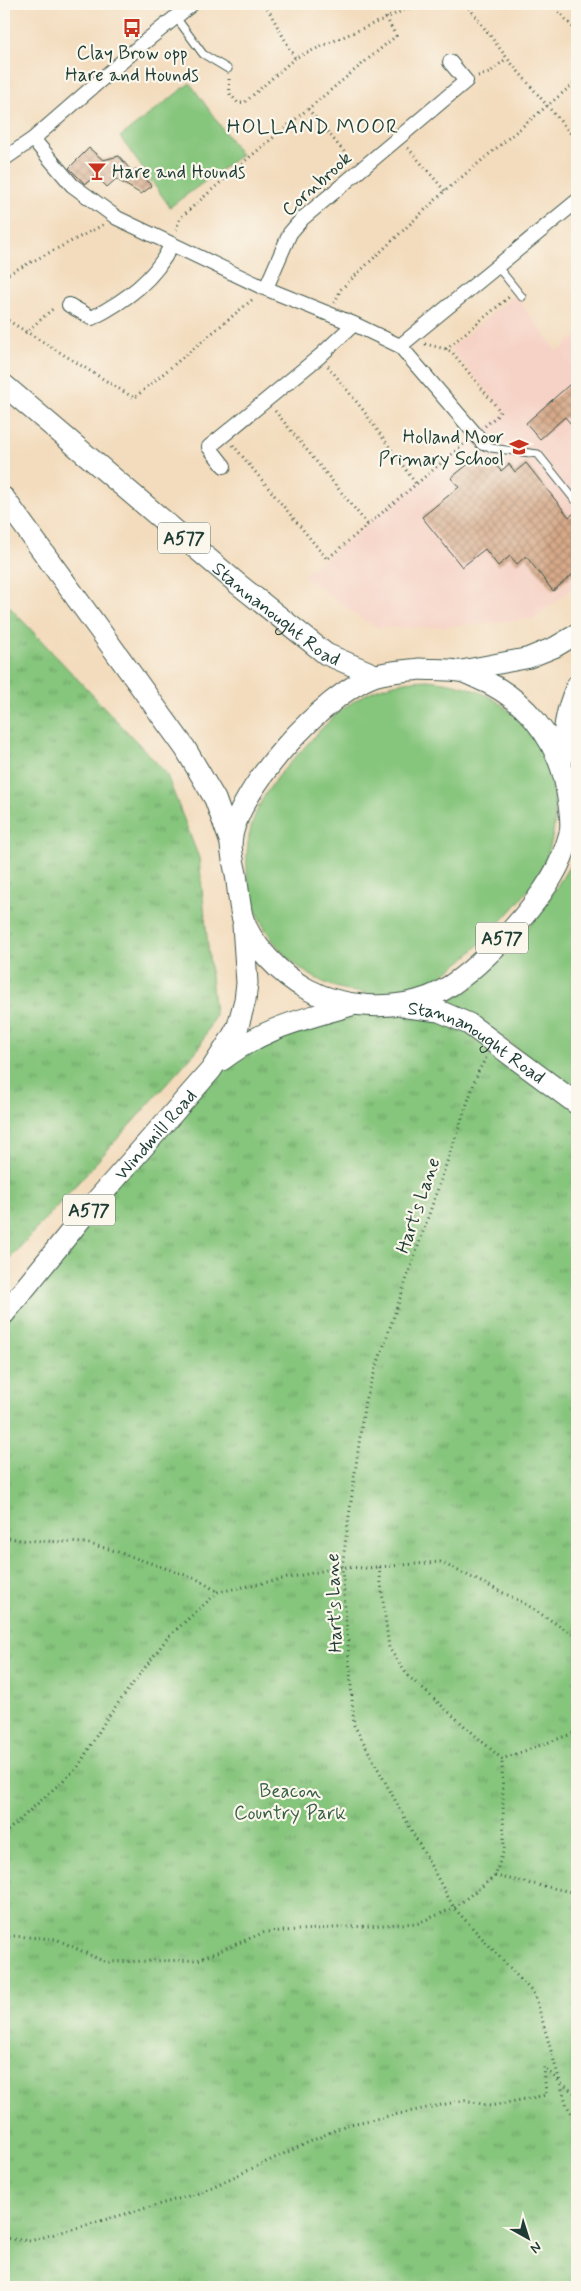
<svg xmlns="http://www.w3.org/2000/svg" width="581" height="2291" font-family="Mynerve,sans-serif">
  <defs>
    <pattern id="park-tufts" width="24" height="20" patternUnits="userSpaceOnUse" patternTransform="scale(1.25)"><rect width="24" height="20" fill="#85c57c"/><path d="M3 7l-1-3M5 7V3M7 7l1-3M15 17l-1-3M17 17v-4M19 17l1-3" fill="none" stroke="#6ca166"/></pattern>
    <pattern id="building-cross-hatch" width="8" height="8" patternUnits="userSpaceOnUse" patternTransform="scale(1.25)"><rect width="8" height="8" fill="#d7a989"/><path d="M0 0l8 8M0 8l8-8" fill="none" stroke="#ae8b71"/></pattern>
  </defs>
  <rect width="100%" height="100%" fill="#fbf7ec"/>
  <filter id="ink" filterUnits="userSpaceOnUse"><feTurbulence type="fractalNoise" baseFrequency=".02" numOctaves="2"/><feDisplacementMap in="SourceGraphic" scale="10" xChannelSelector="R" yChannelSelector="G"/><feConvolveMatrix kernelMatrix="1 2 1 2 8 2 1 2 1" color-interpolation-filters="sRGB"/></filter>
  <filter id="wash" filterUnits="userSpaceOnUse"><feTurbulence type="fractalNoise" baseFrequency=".0096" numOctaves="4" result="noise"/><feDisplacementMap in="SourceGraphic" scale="20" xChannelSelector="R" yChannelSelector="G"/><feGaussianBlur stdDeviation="1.12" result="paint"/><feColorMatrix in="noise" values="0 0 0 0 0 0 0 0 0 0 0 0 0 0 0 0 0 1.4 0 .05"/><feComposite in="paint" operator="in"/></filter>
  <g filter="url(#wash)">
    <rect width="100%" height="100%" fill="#f3dcbd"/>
    <path fill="#f6d1c5" d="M515,295L557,352L577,336V585L534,618L526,620L442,627L378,628L363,620L303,576L504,412L450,348Z"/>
    <path fill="#85c57c" stroke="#528158" d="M190,83L241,155L170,207L120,137Z
      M427,680C449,682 469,686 488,696C546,728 571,803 544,863C532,890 511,911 491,932C454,973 415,1001 357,992C327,988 298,971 279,948C242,905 236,843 265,795C275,778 289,764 302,750C340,707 367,682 427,680Z
      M572,862L577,872V1093L469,1012L446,1002L471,989L539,915Z"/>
    <path fill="url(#park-tufts)" stroke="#528158" d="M4,601L166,773L199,858L215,1015L199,1048L4,1265Z
      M354,1005L439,1011L577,1104V2287H4V1314L211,1070Z"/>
    <g id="blocks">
      <path fill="url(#building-cross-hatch)" d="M89,148L103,160L119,156L132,172L136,169L152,186L141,194L116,179L107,187L96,176L85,184L69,168Z
        M577,378V431L565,417L540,439L526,423Z
        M477,457L484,465L491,459L501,471L509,464L515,472L526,463L569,517L577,511V571L553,591L526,556L517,564L510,556L498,566L485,549L462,567L422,517L459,487L451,478Z"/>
    </g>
  </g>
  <g filter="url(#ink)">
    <use href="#blocks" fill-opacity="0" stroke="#3f5549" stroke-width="1"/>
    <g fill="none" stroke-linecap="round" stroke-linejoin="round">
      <g stroke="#3f5549" stroke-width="9">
        <path id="service" d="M175,16L203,54L228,69
          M497,266L522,297
          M483,443L491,448L538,454L574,499"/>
      </g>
      <g stroke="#3f5549" stroke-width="16">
        <path id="minor" d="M33,139L72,185L117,218L262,287L354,324L400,346L483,443
          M4,159L33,139L141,45L192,4
          M266,288L290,233L302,219L466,81L450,62
          M69,305L92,318C125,301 156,279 171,245
          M400,346L577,201
          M224,466L209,447L320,356L354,324"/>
      </g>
      <g stroke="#3f5549" stroke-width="22">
        <path id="secondary" d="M459,671L528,658L555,647L577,634
          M562,764C563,733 564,713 577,685"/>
      </g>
      <g stroke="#3f5549" stroke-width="23">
        <g id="primary">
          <path id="s1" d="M4,385L238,584L326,654L375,675"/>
          <path d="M4,498L185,748L215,799L231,843"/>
          <path d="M420,669C432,670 445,669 457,671C464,671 471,675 477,678C523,696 557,738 566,786C568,800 573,820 570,833C566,848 560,864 552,877C529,915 470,981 429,997C391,1011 342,1008 307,989C282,976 250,944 242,916C239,902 238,888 236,874C234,864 231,853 231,843C235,790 325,694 374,676C387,671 406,671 420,669Z"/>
          <path id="s2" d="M407,1007L439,1011L469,1024L577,1104"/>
          <path d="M222,1060C265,1027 301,1020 352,1005"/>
          <path id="s3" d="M4,1314L89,1209L211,1070L231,1039L238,1026L245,1000L247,983L243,925"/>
        </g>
      </g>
      <path stroke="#3f5549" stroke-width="3" stroke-dasharray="1 4" stroke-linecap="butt" d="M265,4L295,58L418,4
        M466,4L507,58L577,141
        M552,4L577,32
        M478,76L489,73L507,58
        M229,79L230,94L238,103H244L295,58
        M308,109L351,160
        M408,148L445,191
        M176,230L180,218L239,166L396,36L386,17
        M4,276L103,225
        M335,303L340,290L445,191L577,81
        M4,318L134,398L253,299
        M25,333L55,307
        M425,344L446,349L452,352L500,411L499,414L485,426
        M446,349L509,297
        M328,366L363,410L416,484
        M275,411L368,525
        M233,445L327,559L465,443
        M486,1058L478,1072L365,1400L342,1567L354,1725L454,1908L535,1995L567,2106L577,2122
        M4,1537L20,1540L85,1543L109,1549L197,1579L218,1592
        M379,1567L389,1648L408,1676L502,1759L577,1732
        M4,1834L78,1767L107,1718L168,1637L218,1592L342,1567L366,1568L440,1562L522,1602L577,1637
        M495,1876L577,1893
        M4,1938L13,1936L56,1939L105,1962L198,1960L265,1932L418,1923L454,1908L495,1876L504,1849L502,1759
        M4,2238L30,2241L199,2193L346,2125L465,2100L490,2106L546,2095L544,2067L561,2083L577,2095
        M572,2287L577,2279"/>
      <use href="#service" stroke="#fff" stroke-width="7"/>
      <use href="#minor" stroke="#fff" stroke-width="14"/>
      <use href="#secondary" stroke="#fff" stroke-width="20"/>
      <use href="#primary" stroke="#fff" stroke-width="21"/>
    </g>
  </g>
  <defs>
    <g id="bus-bare" transform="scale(1.5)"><path d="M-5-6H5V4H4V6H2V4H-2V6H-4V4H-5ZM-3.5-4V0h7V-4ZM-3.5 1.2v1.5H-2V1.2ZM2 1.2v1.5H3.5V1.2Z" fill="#c8321e" stroke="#fbf7ec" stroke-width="2.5" paint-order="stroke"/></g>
    <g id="bar-bare" transform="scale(1.5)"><path d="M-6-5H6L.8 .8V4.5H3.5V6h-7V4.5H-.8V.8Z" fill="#c8321e" stroke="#fbf7ec" stroke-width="2.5" paint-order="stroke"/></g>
    <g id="school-bare" transform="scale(1.5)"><path d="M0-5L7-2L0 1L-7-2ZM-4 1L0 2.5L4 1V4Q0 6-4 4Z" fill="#c8321e" stroke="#fbf7ec" stroke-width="2.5" paint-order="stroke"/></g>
  </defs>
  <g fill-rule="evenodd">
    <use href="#bus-bare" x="132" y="28"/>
    <use href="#bar-bare" x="97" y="171"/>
    <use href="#school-bare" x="519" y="447"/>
  </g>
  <g text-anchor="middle" stroke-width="4.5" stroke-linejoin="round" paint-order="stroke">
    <g fill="#fbf7ec" stroke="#61756b" stroke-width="1">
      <rect x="158" y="522.5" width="52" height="31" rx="4"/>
      <rect x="476" y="922.5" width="52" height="31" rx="4"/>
      <rect x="63" y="1194.5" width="52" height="31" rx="4"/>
    </g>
    <g font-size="18" font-weight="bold" fill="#1f3d34">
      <text x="184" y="544">A577</text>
      <text x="502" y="944">A577</text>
      <text x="89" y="1216">A577</text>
    </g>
    <g font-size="19" fill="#1f3d34" stroke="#fbf7ec">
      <text x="132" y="59">Clay Brow opp<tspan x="132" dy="22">Hare and Hounds</tspan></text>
      <text x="112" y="178" text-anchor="start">Hare and Hounds</text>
      <text x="504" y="443" text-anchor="end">Holland Moor<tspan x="504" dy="22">Primary School</tspan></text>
    </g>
    <g font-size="19" fill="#1f3d34" stroke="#fbf7ec">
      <text transform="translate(316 183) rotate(-42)" y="7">Cornbrook</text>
      <text dy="7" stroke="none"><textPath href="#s1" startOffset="356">Stannanought Road</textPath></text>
      <text dy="7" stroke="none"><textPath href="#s2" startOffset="79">Stannanought Road</textPath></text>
      <text dy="7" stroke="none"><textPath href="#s3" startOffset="235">Windmill Road</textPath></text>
      <text transform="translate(417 1205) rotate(-71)" y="7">Hart's Lane</text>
      <text transform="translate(333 1603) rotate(-92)" y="7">Hart's Lane</text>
    </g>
    <g font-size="19" fill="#385f46" stroke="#fbf7ec">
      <text x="290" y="1797">Beacon<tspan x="290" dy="22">Country Park</tspan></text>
    </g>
    <g font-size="21" letter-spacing="1" fill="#1f3d34" stroke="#fbf7ec">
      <text x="313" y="133">HOLLAND MOOR</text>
    </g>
  </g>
  <rect width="581" height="2291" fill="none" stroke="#fbf7ec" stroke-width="20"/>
  <g transform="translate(528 2238) rotate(141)" stroke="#fbf7ec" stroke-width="4" paint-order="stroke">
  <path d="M0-4L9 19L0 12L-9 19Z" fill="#1f3d34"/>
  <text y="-8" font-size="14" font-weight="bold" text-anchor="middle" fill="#1f3d34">N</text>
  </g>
</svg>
